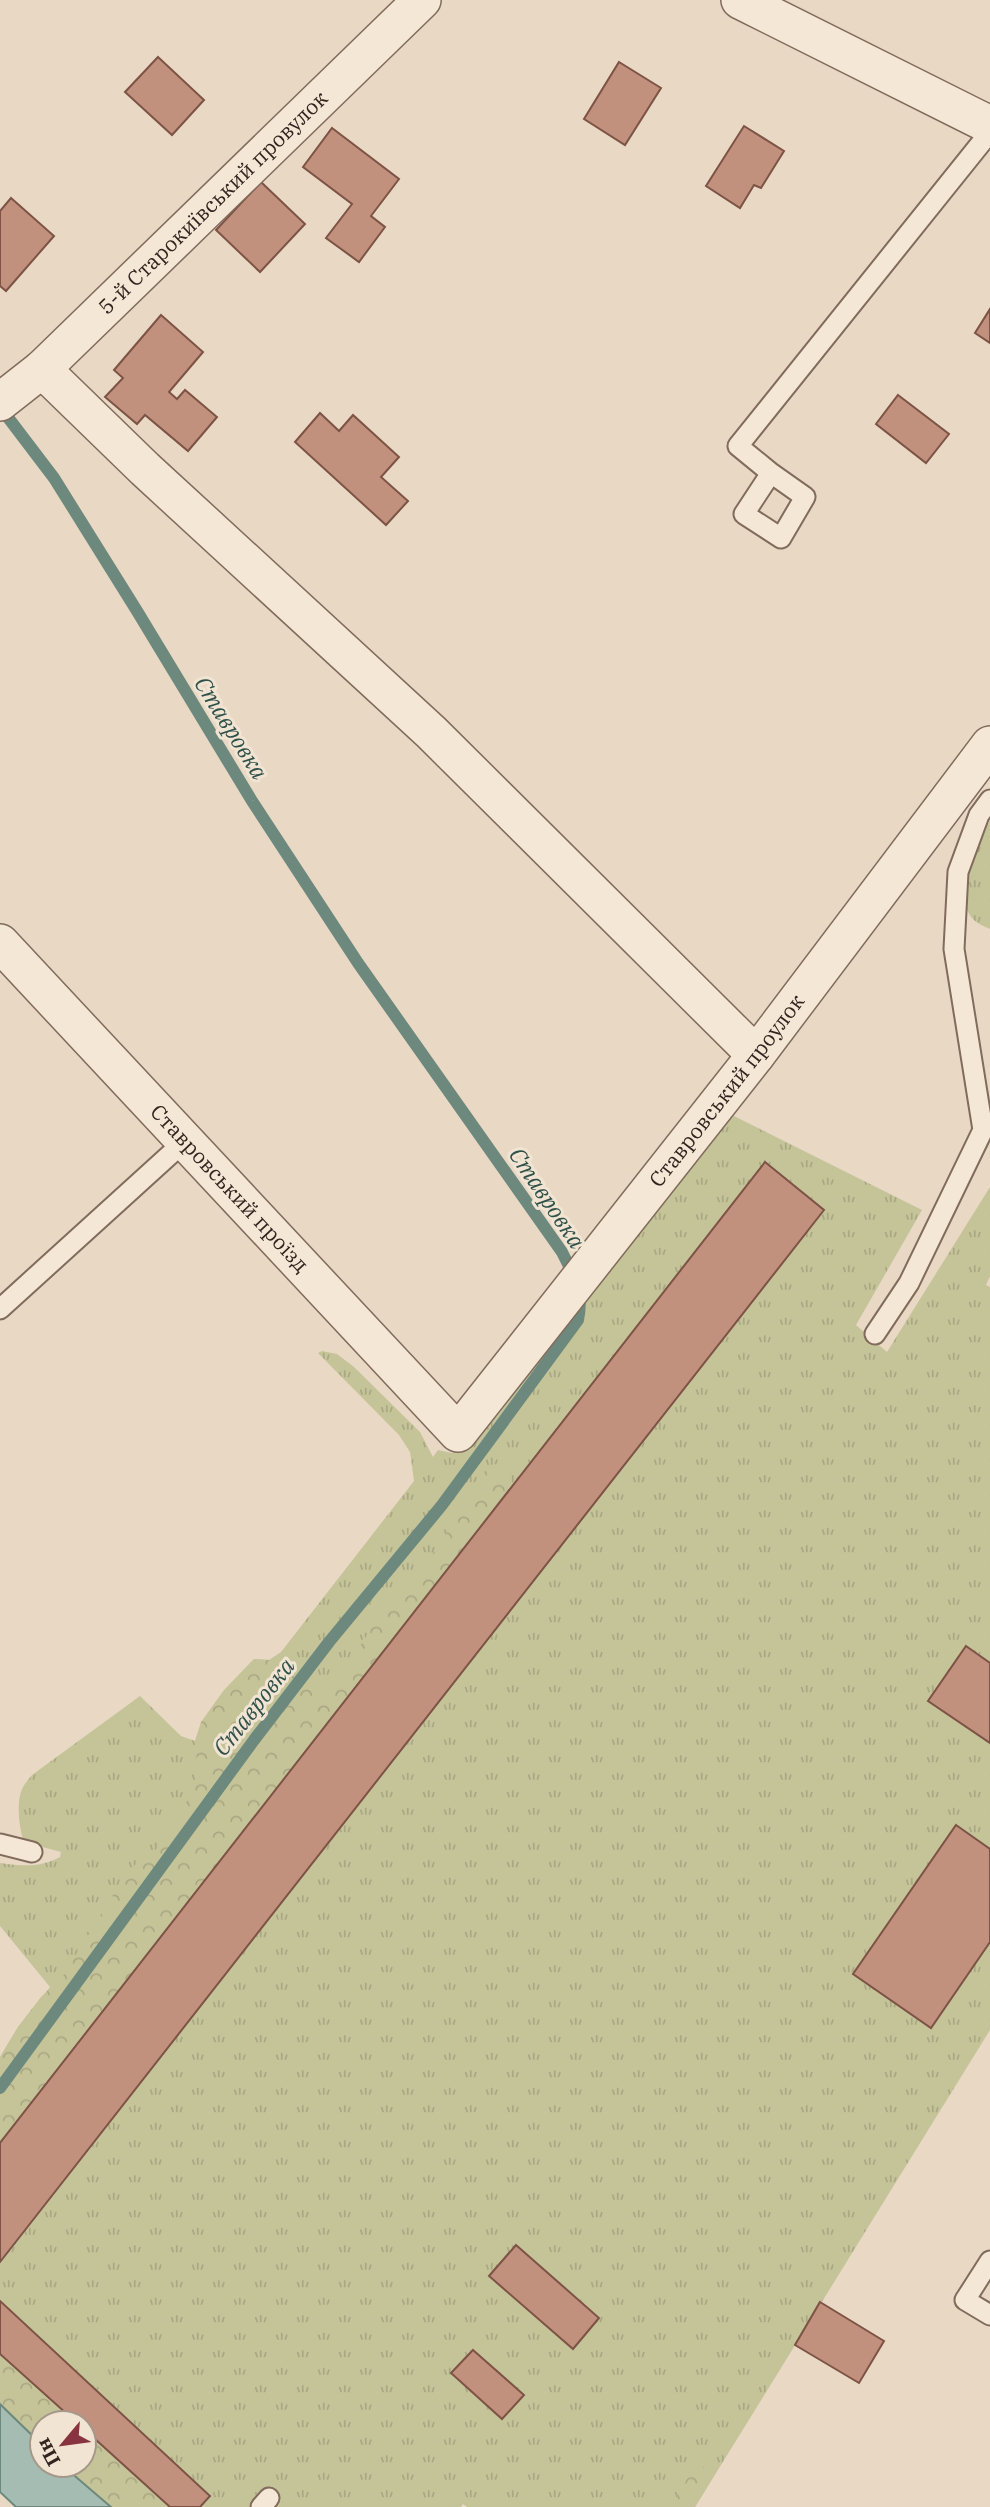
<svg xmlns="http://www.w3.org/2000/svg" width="990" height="2507" font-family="'IBM Plex Serif',serif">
  <defs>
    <pattern id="grass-tufts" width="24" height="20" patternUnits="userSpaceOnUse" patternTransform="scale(1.75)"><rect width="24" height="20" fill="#c5c499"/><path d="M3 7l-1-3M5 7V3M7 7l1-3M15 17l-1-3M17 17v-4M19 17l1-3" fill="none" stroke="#aaa883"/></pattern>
    <pattern id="forest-crowns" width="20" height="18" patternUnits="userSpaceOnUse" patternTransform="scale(1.75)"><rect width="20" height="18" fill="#c5c499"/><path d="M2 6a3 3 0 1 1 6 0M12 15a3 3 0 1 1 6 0" fill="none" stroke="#aaa883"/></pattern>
  </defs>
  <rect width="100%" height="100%" fill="#e8d8c4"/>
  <path fill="url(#grass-tufts)" fill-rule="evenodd" d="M990,820V929C985,927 979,924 975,921C949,899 979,843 990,820Z
    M730,1114L922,1210L856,1325L887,1352L990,1187V1276L986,1285L990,1287V1663L965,1646L929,1701L990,1743V1849L957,1826L931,2028L990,1942V2030L695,2507H467L463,2504L461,2507H200L209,2495L0,2301V2262L824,1209L765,1163L0,2143V2057L18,2027L50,1987L0,1926V1863C23,1866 39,1868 60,1857L61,1852L24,1842C19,1828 16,1803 22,1789C24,1784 29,1779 32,1775L140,1696L181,1736L195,1741C206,1708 230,1684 254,1659L269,1660L281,1652L414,1481L410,1452L399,1435L318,1353L322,1351L337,1354L354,1367L420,1432L433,1457L438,1450L452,1453L463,1445ZM473,2350H474L523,2395L452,2374Z"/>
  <path fill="url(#forest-crowns)" d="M494,1464C507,1466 509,1473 513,1486L0,2143V2057L18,2027L41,1997L63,1976L129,1869L155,1851L195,1788L197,1762L195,1741L201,1722L224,1690L254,1659L269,1660L314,1689L326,1690L337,1682L392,1596L425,1566L484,1472Z
    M0,2354L77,2423H42V2445L0,2404Z
    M84,2429L170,2507H111L66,2469L62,2465H84Z
    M698,2462L714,2476L695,2507H673L680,2490Z"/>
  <path fill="#a5bcb2" stroke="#6d897e" stroke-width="2" d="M0,2404L42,2445V2465H62L111,2507H16L0,2492Z"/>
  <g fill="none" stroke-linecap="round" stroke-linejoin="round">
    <path stroke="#6d897e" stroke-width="12" d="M0,407L54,478L137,611L252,801L358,963L562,1252C575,1279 584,1289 578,1320L442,1505L329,1642L254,1740L0,2088"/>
  </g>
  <path fill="#c2917e" stroke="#7d5345" stroke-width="2" d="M158,57L204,100L172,135L125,92Z
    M619,62L661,88L625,145L584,119Z
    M744,126L784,151L761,188L754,185L740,208L706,186Z
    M332,128L399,179L371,216L385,227L359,262L326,238L352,204L303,167Z
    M261,182L305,224L260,272L216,230Z
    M11,198L54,236L6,291L0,286V211Z
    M990,309V343L975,333Z
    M161,315L203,352L169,392L177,399L185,390L217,417L188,451L145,415L137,424L105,397L123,378L114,370Z
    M898,395L949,434L926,463L876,424Z
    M320,413L339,431L353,415L399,457L381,477L408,501L386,525L295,442Z
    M765,1162L824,1210L0,2262V2143Z
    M966,1646L990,1663V1743L928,1701Z
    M956,1825L990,1849V1942L931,2028L853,1974Z
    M516,2245L599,2318L573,2349L489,2276Z
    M0,2301L210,2496L200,2507H170L84,2429V2423H77L0,2354Z
    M820,2302L884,2341L859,2383L795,2345Z
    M473,2350L524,2395L502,2419L451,2373Z"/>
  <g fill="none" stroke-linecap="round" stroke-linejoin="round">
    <g stroke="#816b5c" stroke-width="23">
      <path id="service" d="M771,473L744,514L781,538L805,497L771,473L738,446L990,132
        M0,1309L185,1141
        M875,1334L909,1283L983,1130L954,949L958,872L979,815L990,800
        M0,1844L32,1852
        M990,2261L965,2300L990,2315
        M261,2507L269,2498"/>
    </g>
    <g stroke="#816b5c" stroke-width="40">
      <g id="minor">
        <path d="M740,0L990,125"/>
        <path d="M42,369L145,469L431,732L756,1055"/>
        <path id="s1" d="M0,402L42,369L422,0"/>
        <path id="s2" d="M0,943L458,1433L756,1055L990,745"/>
      </g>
    </g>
    <use href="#service" stroke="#f4e7d6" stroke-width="19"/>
    <use href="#minor" stroke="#f4e7d6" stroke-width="37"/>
  </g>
  <g text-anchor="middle" stroke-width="6" stroke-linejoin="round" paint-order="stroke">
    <g font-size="21" fill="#32251f" stroke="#f1e4d2">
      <text dy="7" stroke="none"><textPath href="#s1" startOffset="292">5-й Старокиївський провулок</textPath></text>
      <text dy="7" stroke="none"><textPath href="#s2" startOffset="1106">Ставровський проулок</textPath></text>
      <text dy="7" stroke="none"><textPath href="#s2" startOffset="336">Ставровський проїзд</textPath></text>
    </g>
    <g font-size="23" font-style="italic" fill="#2f514a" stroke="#f1e4d2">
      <text transform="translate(231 728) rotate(58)" y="8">Ставровка</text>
      <text transform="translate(547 1198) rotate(56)" y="8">Ставровка</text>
      <text transform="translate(254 1707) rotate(-52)" y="8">Ставровка</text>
    </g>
  </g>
  <g transform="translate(63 2444) rotate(241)"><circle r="33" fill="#f1e4d2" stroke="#a5988a" stroke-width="2"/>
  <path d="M0-5L12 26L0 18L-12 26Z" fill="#893340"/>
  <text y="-10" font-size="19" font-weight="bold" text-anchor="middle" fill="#32251f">Пн</text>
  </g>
</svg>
